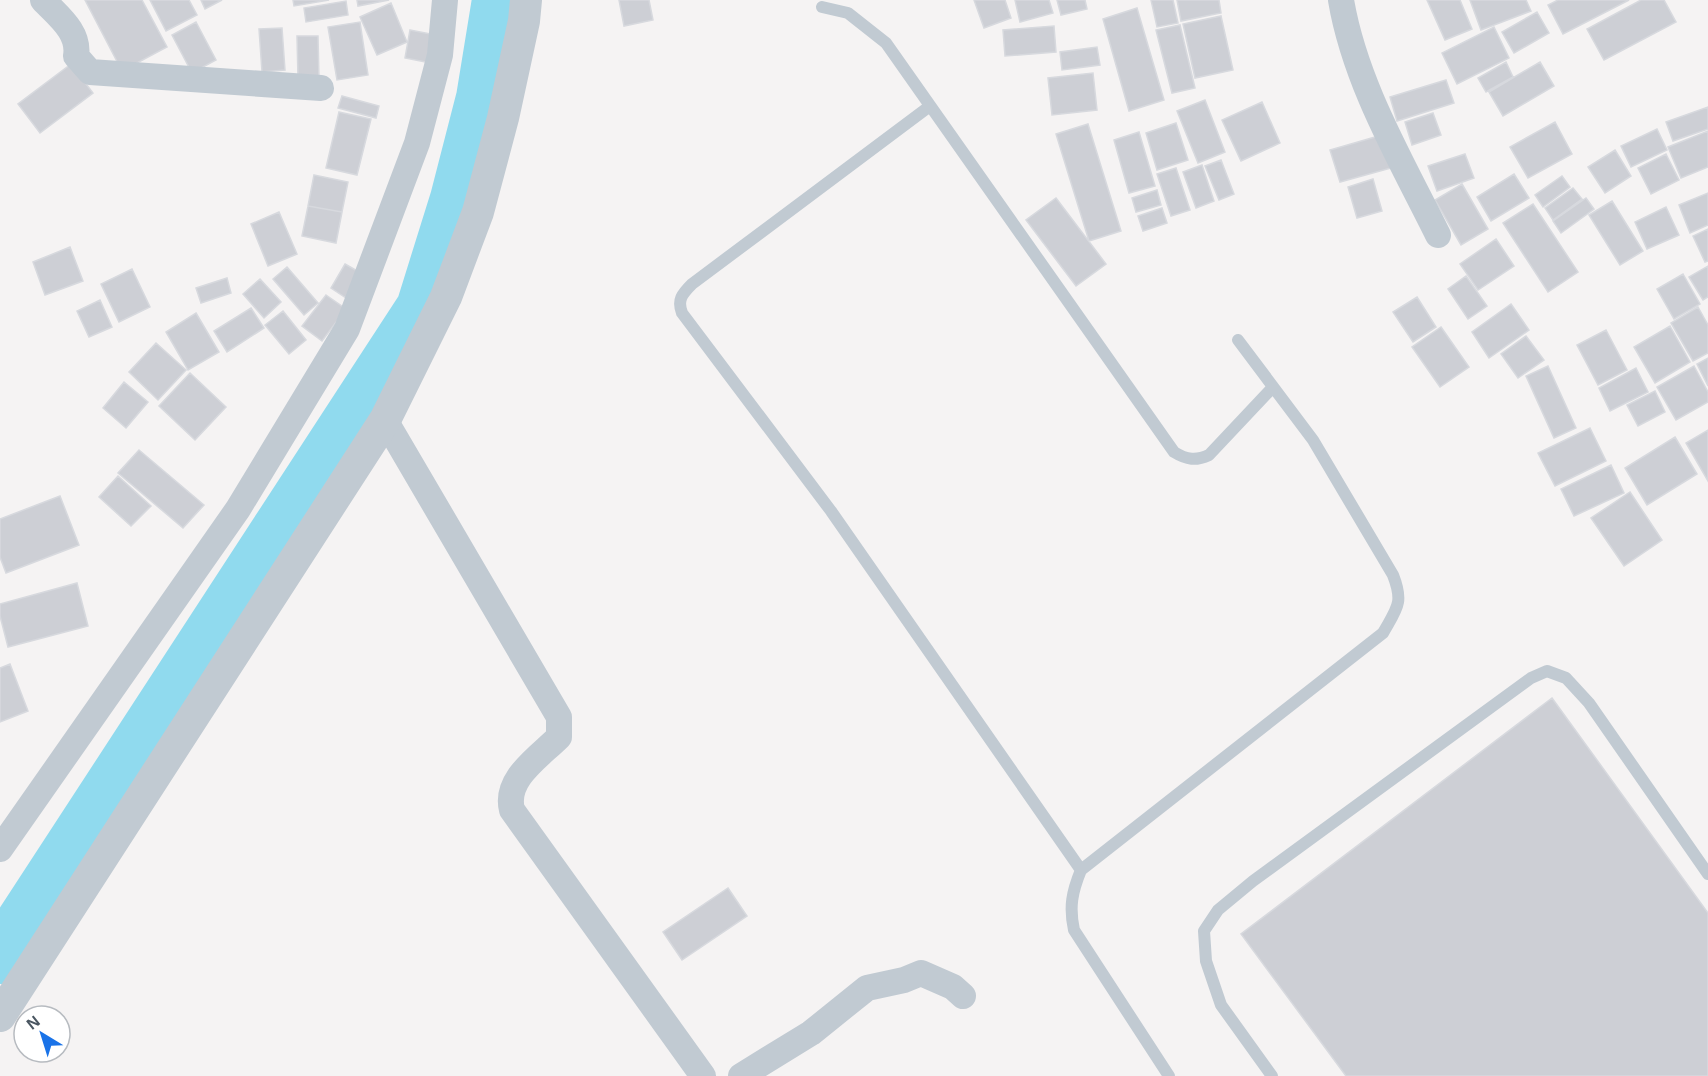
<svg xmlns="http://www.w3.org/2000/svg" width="1708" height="1076" font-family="Helvetica,sans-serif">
  <rect width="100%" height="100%" fill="#f5f3f3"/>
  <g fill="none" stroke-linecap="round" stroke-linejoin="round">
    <path stroke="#90daee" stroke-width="54" d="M0,957L423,308L457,199L483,98L499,0"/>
  </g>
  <path fill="#cdcfd5" stroke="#d7d9de" stroke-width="1.5" d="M85,0H142L167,47L122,71Z
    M150,0H189L197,15L166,31Z
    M201,0H222L205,9Z
    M293,0H329L294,6Z
    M357,0H389L358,6Z
    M619,0H649L653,20L624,26Z
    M974,0H1005L1011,18L984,28Z
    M1015,0H1049L1053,13L1020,22Z
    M1057,0H1085L1087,9L1061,15Z
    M1151,0H1173L1178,23L1157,27Z
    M1177,0H1219L1221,13L1181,21Z
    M1427,0H1460L1472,29L1445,40Z
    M1470,0H1526L1531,11L1481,30Z
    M1558,0H1629L1563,34L1548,5Z
    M1641,0H1664L1676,22L1604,60L1587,29Z
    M346,1L348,15L306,22L304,8Z
    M391,3L407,42L377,55L360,17Z
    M1137,8L1164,100L1129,111L1103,19Z
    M1537,12L1549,33L1514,53L1502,32Z
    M1221,16L1233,70L1195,78L1183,24Z
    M196,22L216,60L192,73L172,35Z
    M360,22L368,75L337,80L328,27Z
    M1180,25L1195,88L1172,93L1156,30Z
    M1054,26L1056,52L1005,56L1003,30Z
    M1494,27L1509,58L1457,84L1442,53Z
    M282,28L285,70L262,72L259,29Z
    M410,30L436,35L431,63L405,58Z
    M297,36H318L319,79H298Z
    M1097,47L1100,65L1062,70L1060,52Z
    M1506,62L1513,77L1486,92L1478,78Z
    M1540,62L1554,86L1503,116L1489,92Z
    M71,64L93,93L40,133L18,104Z
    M1093,73L1097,110L1052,115L1048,78Z
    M1446,80L1454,103L1397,121L1390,97Z
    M342,96L379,106L376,118L338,108Z
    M1205,100L1225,152L1198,163L1177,111Z
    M1262,102L1280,143L1241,161L1222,120Z
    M1708,107V129L1673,141L1666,122Z
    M339,112L371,119L357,175L326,168Z
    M1433,113L1441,135L1412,145L1405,122Z
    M1555,122L1572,154L1528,178L1510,147Z
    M1176,123L1188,160L1157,170L1146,133Z
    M1088,124L1121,231L1089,241L1056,134Z
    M1657,129L1667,150L1631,167L1621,146Z
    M1708,131V167L1681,178L1668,147Z
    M1139,132L1155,186L1129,193L1114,140Z
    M1382,135L1391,168L1340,182L1330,150Z
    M1615,150L1631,176L1605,193L1588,167Z
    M1465,154L1474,178L1437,191L1428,166Z
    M1666,154L1679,180L1651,194L1638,168Z
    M1221,160L1234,194L1219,200L1205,166Z
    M1202,165L1214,201L1196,208L1183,172Z
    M1176,168L1190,210L1171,216L1157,174Z
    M1514,174L1529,198L1491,221L1477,197Z
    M314,175L348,182L342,212L308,206Z
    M1562,176L1570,187L1543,207L1535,195Z
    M1373,179L1382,211L1357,218L1348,187Z
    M1462,184L1488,229L1461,245L1435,200Z
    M1573,188L1582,199L1553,220L1545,208Z
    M1157,190L1161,205L1136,212L1132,198Z
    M1708,193V225L1690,233L1679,205Z
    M1056,198L1106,264L1076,286L1026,220Z
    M1586,198L1594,209L1561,233L1553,221Z
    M1612,201L1643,251L1620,265L1589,215Z
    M1533,204L1578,272L1548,292L1503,223Z
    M308,206L342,212L336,243L302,236Z
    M1666,207L1679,235L1647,249L1635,222Z
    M1162,208L1167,223L1143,231L1138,216Z
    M279,212L297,254L268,266L251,224Z
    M1708,229V261L1705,262L1693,236Z
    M1496,239L1514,266L1478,290L1460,264Z
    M70,247L83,281L45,295L33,262Z
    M345,264L361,273L346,298L331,288Z
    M1708,266V297L1703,300L1689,277Z
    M287,267L318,303L304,315L273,279Z
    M132,269L150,307L119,322L101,284Z
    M1683,274L1700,304L1674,319L1657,289Z
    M1466,276L1487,306L1468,319L1448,289Z
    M227,278L231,293L201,303L196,288Z
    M260,279L281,302L264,318L243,294Z
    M326,295L346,309L322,341L302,326Z
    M1417,297L1436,327L1413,342L1393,312Z
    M100,300L112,327L89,337L77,311Z
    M1511,304L1529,330L1489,358L1472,332Z
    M1698,307L1708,325V353L1693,361L1671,323Z
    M251,308L264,328L227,352L214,331Z
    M283,311L306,340L289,354L265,325Z
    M196,313L219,352L188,370L166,332Z
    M1670,326L1690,362L1655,383L1634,347Z
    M1441,327L1469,367L1440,387L1412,347Z
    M1606,330L1627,370L1598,385L1577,345Z
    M1526,336L1544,360L1518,378L1501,354Z
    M156,343L186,370L158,400L129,372Z
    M1708,358V386L1697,364Z
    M1548,366L1576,428L1554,438L1526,376Z
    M1694,366L1708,392V402L1676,420L1657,387Z
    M1636,368L1648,392L1610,411L1599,388Z
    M190,373L226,407L195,440L159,406Z
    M124,382L148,402L126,428L103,408Z
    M1655,391L1665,412L1638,426L1627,405Z
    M1590,428L1606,461L1555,486L1538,453Z
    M1708,430V481L1686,443Z
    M1675,437L1697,474L1647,505L1625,468Z
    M139,450L204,505L183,528L118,473Z
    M1611,465L1624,493L1574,516L1561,489Z
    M118,476L151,506L131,526L99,497Z
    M1630,492L1662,540L1624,566L1591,518Z
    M60,496L79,545L6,573L0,557V519Z
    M77,583L88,626L8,647L0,616V604Z
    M10,664L28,711L0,722V668Z
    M1552,698L1708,913V1076H1346L1241,934Z
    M728,888L747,916L682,960L663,932Z"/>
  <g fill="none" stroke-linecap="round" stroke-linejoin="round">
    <path stroke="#c1cad2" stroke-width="12" d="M822,7L848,13L886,43L1174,452C1187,460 1196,461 1209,455L1273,387
      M930,106L692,284C682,294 677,300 682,313L831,511L1081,870
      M1169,1076L1074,930C1069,907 1072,892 1081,870L1383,633C1397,608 1404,603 1393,575L1313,440L1238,340
      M1272,1076L1221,1005L1206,961L1204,931L1218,910L1253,881L1531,678L1547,671L1566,678L1589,703L1708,874"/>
    <path stroke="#c1cad2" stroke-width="26" d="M43,0C58,16 80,32 76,56L90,72L321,88
      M1341,0C1355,83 1401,160 1438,235
      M385,420L559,717V737C539,757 504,779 512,810L703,1076
      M0,849L238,509L347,329L417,143L440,55L445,0
      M741,1076L811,1033L867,988L904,980L921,973L953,987L963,996"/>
    <path stroke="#c1cad2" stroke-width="32" d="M0,1016L385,420L446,297L478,212L503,118L524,21L526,0"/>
  </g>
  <g transform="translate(42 1034) rotate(322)"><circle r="28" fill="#ffffff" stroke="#b7bbc0" stroke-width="1.5"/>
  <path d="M0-4.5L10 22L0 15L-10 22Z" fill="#1a73e8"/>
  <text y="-9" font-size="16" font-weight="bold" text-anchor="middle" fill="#4a5661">N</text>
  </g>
</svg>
